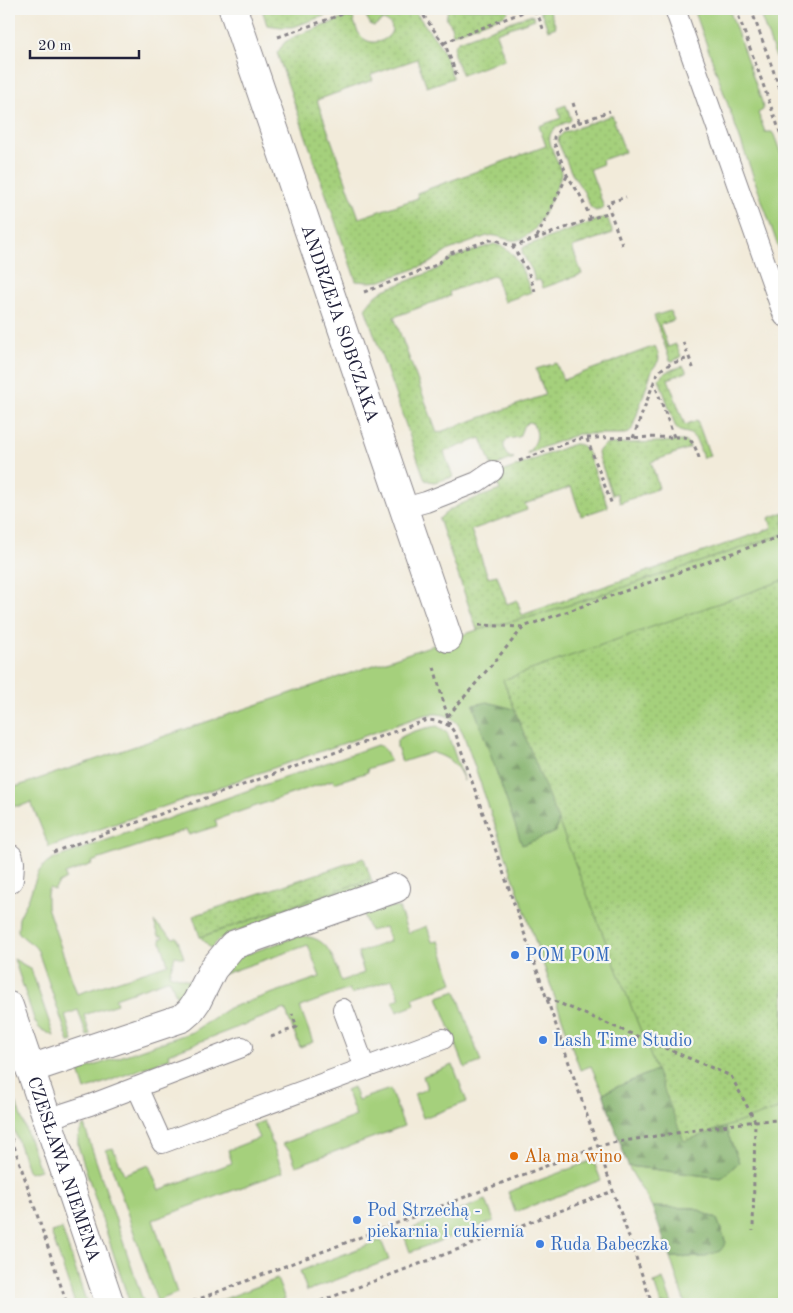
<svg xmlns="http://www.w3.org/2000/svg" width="793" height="1313" font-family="'Old Standard TT',serif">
  <defs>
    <pattern id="forest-firs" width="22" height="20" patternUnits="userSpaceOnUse" patternTransform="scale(1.25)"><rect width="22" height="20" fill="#84b26c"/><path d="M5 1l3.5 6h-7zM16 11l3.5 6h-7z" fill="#6c905a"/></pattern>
    <pattern id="park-dots" width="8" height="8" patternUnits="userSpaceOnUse" patternTransform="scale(1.25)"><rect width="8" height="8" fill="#a5d07c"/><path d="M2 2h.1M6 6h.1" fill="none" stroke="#8eb26c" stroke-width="1.8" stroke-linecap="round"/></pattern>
  </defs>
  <rect width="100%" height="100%" fill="#f6f6f2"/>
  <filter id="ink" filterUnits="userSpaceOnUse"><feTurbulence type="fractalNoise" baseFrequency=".02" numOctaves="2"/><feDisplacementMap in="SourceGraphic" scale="10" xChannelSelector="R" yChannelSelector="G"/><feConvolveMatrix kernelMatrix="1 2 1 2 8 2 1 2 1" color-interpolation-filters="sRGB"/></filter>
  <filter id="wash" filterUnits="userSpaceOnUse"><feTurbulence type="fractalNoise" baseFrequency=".0096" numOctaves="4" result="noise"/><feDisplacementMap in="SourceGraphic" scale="20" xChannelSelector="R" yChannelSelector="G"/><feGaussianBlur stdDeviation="1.12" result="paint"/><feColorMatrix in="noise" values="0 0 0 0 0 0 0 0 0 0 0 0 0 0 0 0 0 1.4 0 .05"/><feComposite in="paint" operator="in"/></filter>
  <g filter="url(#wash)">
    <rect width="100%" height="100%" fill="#f2ebda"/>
    <path fill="#a5d07c" stroke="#64795c" d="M694,9H729L762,102L763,110L758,113L765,132H772L774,135L784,162V263Z
      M758,9H784V79Z
      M784,534V1304H685L670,1257H703L726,1243L717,1219L695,1208L652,1207L628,1166L722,1178L668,1065L603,1093L591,1066L580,1070L463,733C461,730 459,725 456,722C448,713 435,713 424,715L49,847L31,802L21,806H9V789L477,630L542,614Z
      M437,726L447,732L464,781C459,766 449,757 433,753V752L402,762L397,747V740C407,732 425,728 437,726Z
      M377,745C386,747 387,753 390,761L367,769L368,772L334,783L333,780L215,820L217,826L189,835L186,830L91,862L92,864L65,874L66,879L59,883L54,890L49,888L47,894V907L77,994L168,964L160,939L163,938L162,936H159L154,922L173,938L177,937L184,958L175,956L169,974L195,982L179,1004L170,979L115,998L117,1004L84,1015L90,1035L87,1036L78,1010L65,1015L73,1041L69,1042L38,951C33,942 23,940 18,931L19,918L29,897L38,873L44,865L56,858Z
      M371,879L373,885L230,933L219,940L211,948L200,937Z
      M391,907L399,908L408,933L427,926L432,942L439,941L453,983L413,998L415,1005L397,1012L393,1001L400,998L392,979L351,994L349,989L300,1007L313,1042L300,1047L285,1009L168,1054L170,1058L85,1090L79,1071L192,1032L229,1008L320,977L308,945L221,975L233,959L299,936C329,936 333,957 341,981L364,973L358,953L390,941L385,927L370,931L363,914Z
      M14,959L31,969L54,1036L40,1029L35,1022Z
      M456,991L481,1062L465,1068L438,997Z
      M453,1065L467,1102L423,1118L414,1094L427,1089L423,1076Z
      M9,1083L40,1170L29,1173L9,1116Z
      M353,1087L358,1100L390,1089L404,1126L296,1166L290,1150L282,1144L356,1116L346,1090Z
      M264,1121L283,1172L153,1220L177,1293L157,1301L106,1150L113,1148L124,1174L149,1165L159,1190L232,1163L228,1150L259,1138L253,1125Z
      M84,1125L144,1304H130L78,1146C77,1137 79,1132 84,1125Z
      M593,1160L601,1180L515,1212L508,1192Z
      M486,1200L494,1221L410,1252L403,1232Z
      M62,1229L87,1304H75L51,1232Z
      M381,1240L389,1260L307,1291L300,1271Z
      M277,1279L285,1299L271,1304H211Z
      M663,1279L672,1304H661L654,1283Z"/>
    <path fill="url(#forest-firs)" stroke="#536a54" d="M487,702L518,710L569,757L556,832L522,845L473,705Z
      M668,1065L710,1089L739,1162L722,1178L628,1166L603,1093Z
      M652,1207L695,1208L717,1219L726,1243L720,1251L703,1257H670Z"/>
    <path fill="url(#park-dots)" stroke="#64795c" d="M262,9H343L293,27H281L267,25Z
      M368,9H413L439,44L443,51L453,78L427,87L417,59L371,75L373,80L317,100L359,218L418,198L417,193L546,146L539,126L561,118L558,108L566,105L571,119L570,121C542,131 548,140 558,163C559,167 561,170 561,174C560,183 540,223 534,230C530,233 525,237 521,239C509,244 499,233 487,236L449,250L428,264L381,281L368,282L356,281L277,53L285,42L296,36L352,15C354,20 355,25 357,30C371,59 409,28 383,20L374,26L371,25L363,11Z
      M448,9H507L508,12L505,15L453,34L450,23L446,19Z
      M538,9H549L556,27L548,30L543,16Z
      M529,15L533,16L535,19L496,33L505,59L462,75C458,63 447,49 459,41Z
      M612,115L625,152L602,160L603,164L590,169L604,207L603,209L596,211L591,208L584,192L572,174L558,142L559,137L563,133Z
      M606,217L608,219L613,233L572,247L582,274L543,288L540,280L535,281L532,270L522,253L523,248L526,246Z
      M494,244C516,247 524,274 531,292L504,302L495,275L449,292L450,296L394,317L437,433L545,395L536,369L556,363L563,380L655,346C661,360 660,359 652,370L632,429L629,433L624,434H578L526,454C536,445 541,434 532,423L528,422L523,427L519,437L508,439L504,444C504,451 506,458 514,458L492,467L481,438L444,452L453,477L434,482L425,480L365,308L373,298L384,290L431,272L439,268L452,258Z
      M670,311L674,320L660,325L668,347L676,344L681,356L680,358L672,361L670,360L654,316Z
      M683,366L687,372L668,379L685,425L697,420L710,456L703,458C700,451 698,438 690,434C684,431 680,433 676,428L659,379C663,371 675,369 683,366Z
      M684,441L689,445L690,448L651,462L659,488L620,503L617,493L612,495L599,457L598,452L603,446L608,444Z
      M574,444C580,444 583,445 587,451L608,507L581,516L571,487L525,504L527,510L471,530L488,577L497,575L507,604L517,600L522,615L772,528L769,518L784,512V534L542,614L477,630L439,519C454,503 479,498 500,490L494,475Z
      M784,580V1107L684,1141L503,680Z
      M364,858L371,879L200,937L193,916Z"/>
  </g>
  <g filter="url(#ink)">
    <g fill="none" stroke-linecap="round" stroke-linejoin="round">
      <g stroke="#8a868a" stroke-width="22">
        <path id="service" d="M675,9L784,316
          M404,508L426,502L477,482L493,471
          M343,1009L365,1068
          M137,1087L162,1143L443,1039
          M47,1119L90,1105L242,1047"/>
      </g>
      <g stroke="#8a868a" stroke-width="30">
        <g id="minor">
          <path id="s1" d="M233,9L448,638"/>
          <path d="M9,858L10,863L9,879"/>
          <path id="s2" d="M9,1006L110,1304"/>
          <path d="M30,1069L182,1018L190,1011L197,1001L213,969L233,945L396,888"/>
        </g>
      </g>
      <path stroke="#8a868a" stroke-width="3" stroke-dasharray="4 4" stroke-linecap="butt" d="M419,9L446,47L457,76
        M736,9L784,143
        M751,9L784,100
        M278,37L357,9
        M444,43L453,39L526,11L535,12L538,15L544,31
        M573,103L579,122
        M591,219L580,195L567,175L554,143V137L559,130L610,111
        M537,237L567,176
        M622,245L607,203L626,197
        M512,246L527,269L535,291
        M364,292L429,268L436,265L451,253L490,240C499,239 506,246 515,246L610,212
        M683,342L694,370
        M674,437L654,382C658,365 674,363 689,358
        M633,438L654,382
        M587,439L612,505
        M519,461L575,440L584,438L683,437C694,438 696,451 700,460
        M479,625L523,627L784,535
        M434,667L450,726L456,735L652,1304
        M448,716L523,628
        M53,852L427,720L438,721L450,726
        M547,998L731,1076L755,1121L753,1231
        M271,1037L297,1027L292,1014
        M9,1131L67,1304
        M186,1304L598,1146L617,1142L755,1121L784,1120
        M313,1304L613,1191"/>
      <use href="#service" stroke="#fff" stroke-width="20"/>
      <use href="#minor" stroke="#fff" stroke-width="28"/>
    </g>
  </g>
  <g fill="#3f7fe0" stroke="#f6f6f2" stroke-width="2">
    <circle cx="515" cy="955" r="5"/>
    <circle cx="543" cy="1040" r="5"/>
    <circle cx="357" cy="1220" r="5"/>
    <circle cx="540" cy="1244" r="5"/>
  </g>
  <circle fill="#e8710a" stroke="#f6f6f2" stroke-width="2" cx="514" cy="1156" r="5"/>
  <g text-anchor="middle" stroke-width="4.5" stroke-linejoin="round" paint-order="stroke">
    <g font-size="18" fill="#22223b" stroke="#f6f6f2">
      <text dy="6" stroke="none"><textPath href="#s1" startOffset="332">ANDRZEJA SOBCZAKA</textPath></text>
      <text dy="6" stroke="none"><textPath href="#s2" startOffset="172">CZESŁAWA NIEMENA</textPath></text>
    </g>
    <g font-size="18" fill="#366cbe" stroke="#f6f6f2" text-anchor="start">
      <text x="525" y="961">POM POM</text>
      <text x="553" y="1046">Lash Time Studio</text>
      <text x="367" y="1216">Pod Strzechą -<tspan x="367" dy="21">piekarnia i cukiernia</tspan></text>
      <text x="550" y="1250">Ruda Babeczka</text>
    </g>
    <g font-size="18" fill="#c56008" stroke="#f6f6f2" text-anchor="start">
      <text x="524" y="1162">Ala ma wino</text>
    </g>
  </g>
  <rect width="793" height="1313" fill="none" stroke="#f6f6f2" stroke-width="30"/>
  <path d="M30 50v8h109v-8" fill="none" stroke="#22223b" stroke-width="2.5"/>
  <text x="38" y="50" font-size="15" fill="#22223b" stroke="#f6f6f2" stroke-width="4" paint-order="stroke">20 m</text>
</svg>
